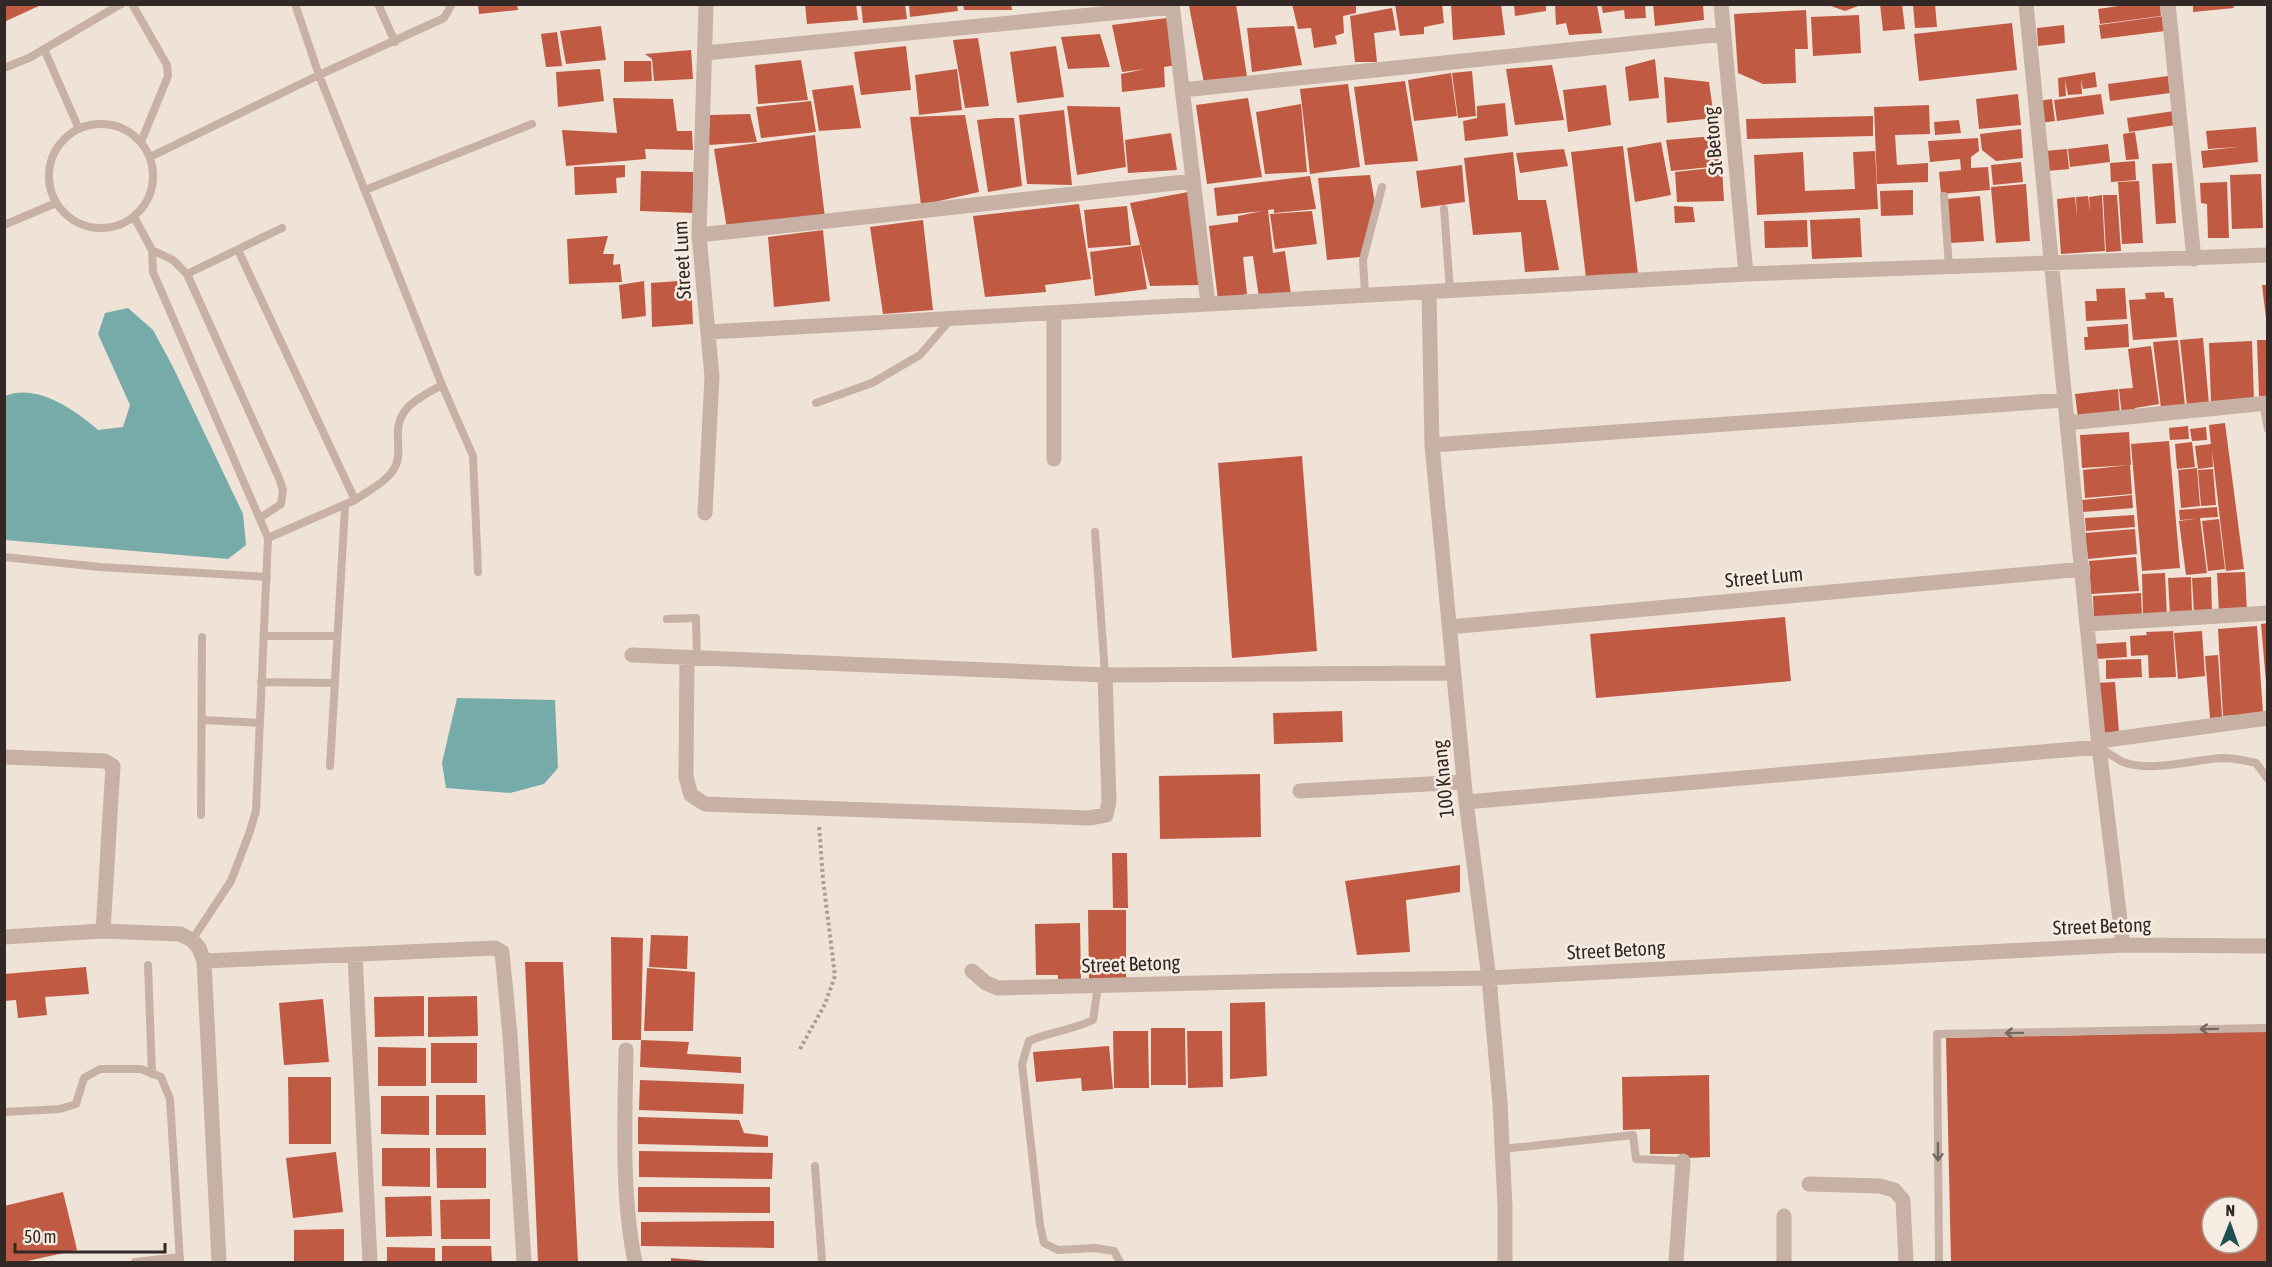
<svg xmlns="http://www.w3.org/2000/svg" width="2272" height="1267" font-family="'Asap Condensed',sans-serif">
  <rect width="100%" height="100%" fill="#efe2d7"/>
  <path fill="#77abaa" d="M128,308L153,330L173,367L243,514L246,545L228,559L5,540V396C37,383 75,410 98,430L123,427L130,405L98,334L105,313Z
    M457,698L555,700L558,768L544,784L510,793L446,788L442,763Z"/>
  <path fill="#c05a43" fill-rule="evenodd" d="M4,4H43L4,22Z
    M478,4H517L518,10L479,14Z
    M805,4H856L858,20L807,24Z
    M861,4H905L907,19L863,23Z
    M909,4H957L958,11L910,17Z
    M963,4H1011L1012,10H964Z
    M1206,4H1236L1247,77L1204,83L1189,6Z
    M1292,4H1356V13L1343,16L1344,33L1335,36L1337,44L1314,48L1311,28L1298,29Z
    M1395,4H1442L1444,23L1424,27V34L1400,36Z
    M1451,4H1501L1505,35L1453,40Z
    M1514,4H1546V11L1515,16Z
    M1601,4H1645L1646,18L1625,19L1624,10L1603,13Z
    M1653,4H1703L1704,20L1655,26Z
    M1863,4L1845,11L1828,5V4Z
    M1880,4H1902L1905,29L1883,31Z
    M1913,4H1935L1937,27L1915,28Z
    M2132,4H2160L2161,16L2100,24L2098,9Z
    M1555,5H1597L1602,33L1569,35L1566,23L1556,25Z
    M2193,5H2233L2234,8L2193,12Z
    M1392,8L1396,30L1374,33L1377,62H1355L1350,16Z
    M1806,10L1808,49H1795L1796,83L1763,84L1738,73L1734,14Z
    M1859,15L1861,53L1813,56L1811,17Z
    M2164,16L2165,31L2101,39L2099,25Z
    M1167,18L1177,65L1164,67L1165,87L1122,92L1121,74L1145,69L1122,72L1112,25Z
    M2012,23L2017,70L1919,81L1914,34Z
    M2064,25L2065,43L2038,46L2037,28Z
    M601,26L606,60L566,64L560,31Z
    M1294,26L1302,65L1252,72L1247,28Z
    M557,32L562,66L546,67L541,34Z
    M1100,34L1110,67L1068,69L1061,37Z
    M978,38L989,106L965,108L953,40Z
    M906,46L911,90L861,95L854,52Z
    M1056,46L1064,97L1017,103L1010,52Z
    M691,50L693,79L654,81L652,59L645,54Z
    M1655,59L1659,98L1629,101L1625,67Z
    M801,60L808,100L758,104L755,65Z
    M624,61H651L652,81L624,82Z
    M1552,65L1564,120L1515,125L1506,69Z
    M600,69L604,101L558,107L556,72Z
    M957,69L962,110L919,115L915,75Z
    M1472,71L1476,116L1458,118L1452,73Z
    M2095,72L2097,87L2083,89L2081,79L2082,94L2068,95L2065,80L2066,96L2059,97L2058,78Z
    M1451,73L1457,116L1414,121L1408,80Z
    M2168,76L2170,93L2110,101L2108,84Z
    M1664,77L1709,82L1714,118L1667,123Z
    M1405,81L1418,161L1365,165L1354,87Z
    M1348,84L1360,167L1310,174L1300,89Z
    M853,85L861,128L819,131L812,90Z
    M1606,85L1611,125L1568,132L1563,90Z
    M2018,94L2021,125L1979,129L1976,99Z
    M2101,94L2104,114L2057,121L2054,100Z
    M613,98L673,99L677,131H692L693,150L645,149L646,159L566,166L562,130L617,133Z
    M1248,98L1262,177L1207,184L1196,105Z
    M2052,99L2055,121L2040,123L2038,101Z
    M811,101L816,132L761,138L756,107Z
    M1505,103L1508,136L1465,141L1463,121L1477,118V106Z
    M1301,104L1307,172L1265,174L1256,112Z
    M1929,105L1930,134L1895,135L1897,165L1928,163V182L1877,184L1874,107Z
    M1067,106L1120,107L1126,167L1077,175Z
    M1064,110L1072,185L1027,184L1019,115Z
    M2174,111L2176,125L2129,132L2127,118Z
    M750,114L757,142L708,145L710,115Z
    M965,115L979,192L921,205L910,117Z
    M1873,116V136L1747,139L1746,119Z
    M996,118H1014L1022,186L988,192L977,120Z
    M1959,120L1961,133L1935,135L1934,122Z
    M2256,127L2258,162L2203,168L2201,151L2238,147L2208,149L2206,131Z
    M2021,129L2023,158L1996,161L1982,150L1980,134Z
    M2135,132L2139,159L2126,160L2123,134Z
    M1171,133L1177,170L1128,173L1125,140Z
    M815,135L825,218L727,229L714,149Z
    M1715,136L1720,166L1671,171L1666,140Z
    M1978,138L1979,151L1971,157V168L1988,167L1990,190L1941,194L1939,172L1961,170L1960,159L1930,162L1928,141Z
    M1661,142L1671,195L1635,202L1627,148Z
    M2108,144L2110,162L2070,167L2068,149Z
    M1623,146L1638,274L1586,278L1571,152Z
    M1564,149L1568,166L1520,173L1516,153Z
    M2067,149L2069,169L2047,171L2045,151Z
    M1875,151L1878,209L1757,215L1754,155L1803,152L1805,191L1855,189L1853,152Z
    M1513,152L1518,200H1546L1559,270L1525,272L1521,232L1473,235L1464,158Z
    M2135,161L2136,180L2111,182L2110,163Z
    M2021,162L2023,182L1993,185L1991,165Z
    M2172,163L2176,223L2156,224L2152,164Z
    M625,165V177L616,178L617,193L575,195L574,167Z
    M1462,165L1465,202L1421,208L1416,171Z
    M1722,167L1724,201L1677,202L1675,172Z
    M641,171L693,172L694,213L640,211Z
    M2261,174L2263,228L2232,229L2230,175Z
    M1370,175L1375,203L1361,257L1327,260L1318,178Z
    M1310,176L1316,209L1274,213V209L1268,210L1273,253L1285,251L1291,295L1259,298L1253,256L1243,257L1247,294L1218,300L1209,226L1238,222V216L1262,211L1217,216L1214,188Z
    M2139,181L2143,243L2122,244L2118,182Z
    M2227,182L2229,238H2208L2207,204L2201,203L2200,183Z
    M2026,184L2030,241L1996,243L1991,187Z
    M1913,190V215L1881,216L1880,191Z
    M1188,192L1200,285L1150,286L1130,203Z
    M2102,195L2105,251L2061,254L2057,199L2075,197L2077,217L2076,197L2088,196L2090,212L2089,197Z
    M2103,195H2117L2121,251L2106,252Z
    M1980,196L1984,241L1950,243L1947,199Z
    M1079,204L1091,279L1045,285L1046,292L985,297L973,216Z
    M1127,206L1131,245L1088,248L1084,210Z
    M1674,206L1693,207L1695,222L1675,223Z
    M1312,211L1317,244L1275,249L1270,214Z
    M1860,218L1862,257L1812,259L1810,220Z
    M923,220L933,310L883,314L870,227Z
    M1807,220L1808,247L1765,248L1764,221Z
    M823,230L830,301L774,307L768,237Z
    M608,236L603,254H614L613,265L620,264L622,282L569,284L567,239Z
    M1140,245L1147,289L1095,296L1090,252Z
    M691,280L693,324L652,327L651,283Z
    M644,281L646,316L622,319L619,285Z
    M2262,285H2268V318H2266Z
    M2125,288L2127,319L2086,321L2085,301H2097L2096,289Z
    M2164,292L2165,298H2173L2177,337L2133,340L2129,300L2146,299L2145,293Z
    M2128,324L2129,347L2085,350L2084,337H2088L2087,327Z
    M2203,338L2209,404L2187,406L2180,340Z
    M2178,340L2185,406L2161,408L2153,342Z
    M2257,340H2268V396H2259Z
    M2252,341L2254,401L2211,403L2209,343Z
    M2151,346L2159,404L2135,408V414L2122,416L2119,389L2133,388L2128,349Z
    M2118,389L2120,415L2078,418L2075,394Z
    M2225,423L2244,569L2226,571L2212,450L2213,467L2198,469L2195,446L2211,444L2209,425Z
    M2188,426L2189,439L2170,440L2169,428Z
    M2206,427L2207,440L2192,441L2190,429Z
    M2129,432L2131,465L2082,468L2080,435Z
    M2169,441L2180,568L2142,571L2131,444Z
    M2192,442L2195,467L2177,469L2175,444Z
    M1302,456L1317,651L1232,658L1218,463Z
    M2130,465L2132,494L2085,498L2083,470Z
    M2197,468L2200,506L2181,508L2178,470Z
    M2213,469L2216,505L2201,506L2198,470Z
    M2132,495L2133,508L2083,512L2082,500Z
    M2217,507L2218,517L2200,518L2207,573L2186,575L2179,521L2195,519L2180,520L2179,510Z
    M2134,515L2135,527L2086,531L2085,518Z
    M2219,519L2225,569L2208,571L2202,521Z
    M2135,529L2137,554L2088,559L2085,533Z
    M2136,557L2139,591L2091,594L2089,561Z
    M2245,572L2247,612L2219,613L2217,573Z
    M2165,573L2167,617L2143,618L2142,574Z
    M2191,577L2192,614L2170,615L2168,578Z
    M2211,577L2212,613H2194L2192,578Z
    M2141,593L2142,618L2094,621L2093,596Z
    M1785,617L1791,681L1596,698L1590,634Z
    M2268,623V682H2266L2261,624Z
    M2257,626L2263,713L2223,716L2218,629Z
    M2173,631L2176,677L2149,678L2148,655L2131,656L2130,636L2147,635L2146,632Z
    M2202,631L2205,676L2178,679L2174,633Z
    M2126,642L2127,657L2096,659L2095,644Z
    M2218,655L2222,717L2210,718L2205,656Z
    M2141,659L2142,677L2106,679V660Z
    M2115,682L2119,732L2100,733L2096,683Z
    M1342,711L1343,742L1274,744L1273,713Z
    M1260,774L1261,837L1160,839L1159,776Z
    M1112,853H1127L1128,908H1113Z
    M1460,865V892L1406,900L1410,952L1357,955L1345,881Z
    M1088,910H1126V979H1089Z
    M1080,923L1081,983H1058V975H1036L1035,924Z
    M651,935L688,936L687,969L649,967Z
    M611,937L643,938L641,1040H612Z
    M525,962H563L578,1262H538Z
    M86,967L89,994L45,997L47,1015L18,1018L16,1000L4,1001V974Z
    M647,968L695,972L693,1031H644Z
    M424,996V1036L375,1037L374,997Z
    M477,996L478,1036L428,1037V997Z
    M323,999L329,1062L284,1065L279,1003Z
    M1265,1002L1267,1076L1230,1079V1003Z
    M1151,1028H1185L1186,1085H1151Z
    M1113,1031H1148L1149,1088H1114Z
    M1187,1031H1222L1223,1087L1188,1088Z
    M2268,1031V1262H1951L1946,1038ZM2212,1207H2248V1243H2212Z
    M641,1040L689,1042L687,1054L741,1057V1073L640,1067Z
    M431,1043H477V1083H431Z
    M1109,1046L1113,1089L1082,1091L1081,1078L1036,1082L1033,1052Z
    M378,1047L426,1048V1086H378Z
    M1709,1075L1710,1157L1686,1158V1154H1650V1129L1623,1130L1622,1077Z
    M288,1077H331V1144H289Z
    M640,1080L744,1084L743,1114L639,1110Z
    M436,1095H485L486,1135H436Z
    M381,1096H429V1135L381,1134Z
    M638,1117L739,1120L744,1133L768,1136V1147L638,1144Z
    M382,1148H430V1187L382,1186Z
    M436,1148H486V1188H437Z
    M639,1151L773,1153L772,1179L639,1177Z
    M336,1152L343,1212L293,1218L286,1158Z
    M638,1187H770V1213L638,1212Z
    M63,1192L77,1250L23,1262H4V1206Z
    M431,1196L432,1236L386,1237L385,1197Z
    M490,1199V1239H441L440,1200Z
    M774,1221V1248L641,1246V1222Z
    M344,1229V1262H294V1230Z
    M442,1246H491L492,1262H442Z
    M387,1247L435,1248V1262H387Z
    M671,1258L708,1261V1262H671Z"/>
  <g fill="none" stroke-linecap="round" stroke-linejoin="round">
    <path stroke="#b29b8e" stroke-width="4" stroke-dasharray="3 3" stroke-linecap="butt" d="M800,1049L825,1004L835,976L823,879L819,825"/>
    <path stroke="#c6b1a4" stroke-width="8" d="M132,4L167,65L168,76L141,142
      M295,4L319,75L442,385L473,456L478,572
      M378,4L395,42
      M44,49L79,129
      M4,68L29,58L121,4
      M49 176a52 52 0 1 1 104 0a52 52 0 1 1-104 0Z
      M150,157L319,75L444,18L452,4
      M365,190L532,124
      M1944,196L1949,267
      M1444,209L1450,291
      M134,217L152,250L153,272L268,538L256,811L249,834L231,881L192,940
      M4,225L56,203
      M152,250L173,260L187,274L279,478L283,490L281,504L260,518
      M238,250L355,500L268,538
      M187,274L282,228
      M1365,295L1363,260L1382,187
      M816,403L872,383L920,355L951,319
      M2263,403L2268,429
      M355,500C368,491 388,481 395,467C400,458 398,449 398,439C395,408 417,399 442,385
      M1095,532L1105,675
      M4,557L100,567L267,577
      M667,619L696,618L697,659
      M264,636H337
      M261,682L335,683
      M203,720L260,723
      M2099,747C2107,752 2115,758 2123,762C2152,773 2194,759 2224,758C2235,758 2246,761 2256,763L2268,779
      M330,766L345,507
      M201,815L202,637
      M148,965L152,1074
      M1098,986L1093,1020C1072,1030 1050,1032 1029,1041L1022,1064L1040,1225L1044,1243L1058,1250L1095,1248L1114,1251L1120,1262
      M4,1112L60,1109L76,1104L84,1078L100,1069H141L161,1077L170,1099L180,1262
      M1502,1149L1633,1135L1636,1159L1683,1161
      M815,1166L822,1262
      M135,1262L180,1257
      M1939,1262L1937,1034L2268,1028"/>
    <path stroke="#c6b1a4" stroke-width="15" d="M1172,4L1208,304
      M1721,4L1746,274
      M2026,4L2099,747L2123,945
      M2168,4L2194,259
      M705,53L1172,7
      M1182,90L1724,34
      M699,235L1193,181
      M1429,292L1432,445L1466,802L1489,978L1500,1103L1505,1207V1262
      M708,332L1746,274L2268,255
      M2067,423L2268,403
      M1432,445L2065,400
      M1054,459V313
      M705,513L712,377L699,235L706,4
      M2088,624L2268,613
      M1449,627L2083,569
      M632,655L1105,675L1454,673
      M687,659L686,777L691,795L705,804L1089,818L1106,815L1109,802L1105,675
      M2099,741L2268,718
      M4,757L105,761L113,766L103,931
      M1300,791L1464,782
      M1466,802L2099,747
      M4,937L103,931L180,934L192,940L199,948L204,961L219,1262
      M355,955L370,1262
      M204,961L495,948L502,952L510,1035L524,1262
      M972,971L986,983L998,988L1278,981L1489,978L2123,945L2268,946
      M626,1050C625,1119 621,1194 635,1262
      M1809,1184L1880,1186L1894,1190L1903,1200L1906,1262
      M1784,1216V1262
      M1676,1262L1683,1161"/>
  </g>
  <defs><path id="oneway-shaft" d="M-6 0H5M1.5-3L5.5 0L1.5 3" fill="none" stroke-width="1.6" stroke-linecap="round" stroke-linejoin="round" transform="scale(1.5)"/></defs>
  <g stroke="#75665e">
    <use href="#oneway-shaft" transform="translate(2209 1029) rotate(179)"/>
    <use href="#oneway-shaft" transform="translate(2014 1033) rotate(179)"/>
    <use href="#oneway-shaft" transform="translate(1938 1152) rotate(89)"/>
  </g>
  <g text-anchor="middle" stroke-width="5" stroke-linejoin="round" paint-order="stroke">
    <g font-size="20" fill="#322825" stroke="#f7ece2">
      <text transform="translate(1713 141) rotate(-95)" y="7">St Betong</text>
      <text transform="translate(682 260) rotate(-93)" y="7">Street Lum</text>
      <text transform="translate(1764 577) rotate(-5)" y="7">Street Lum</text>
      <text transform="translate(1443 779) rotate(-96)" y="7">100 Knang</text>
      <text transform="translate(2102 926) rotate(-2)" y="7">Street Betong</text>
      <text transform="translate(1616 950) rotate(-3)" y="7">Street Betong</text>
      <text transform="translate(1131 964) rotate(-2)" y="7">Street Betong</text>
    </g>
  </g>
  <rect width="2272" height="1267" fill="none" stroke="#322825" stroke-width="12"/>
  <g transform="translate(2230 1225) rotate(1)"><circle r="28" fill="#f7ece2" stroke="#a89e96" stroke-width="1.5"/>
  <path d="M0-4.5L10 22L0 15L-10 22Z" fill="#1d5151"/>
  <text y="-9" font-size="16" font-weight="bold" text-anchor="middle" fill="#322825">N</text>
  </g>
  <path d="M15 1243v9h150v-9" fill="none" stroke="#322825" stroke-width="3"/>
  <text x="24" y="1243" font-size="18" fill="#322825" stroke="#f7ece2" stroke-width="4.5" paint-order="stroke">50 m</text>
</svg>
